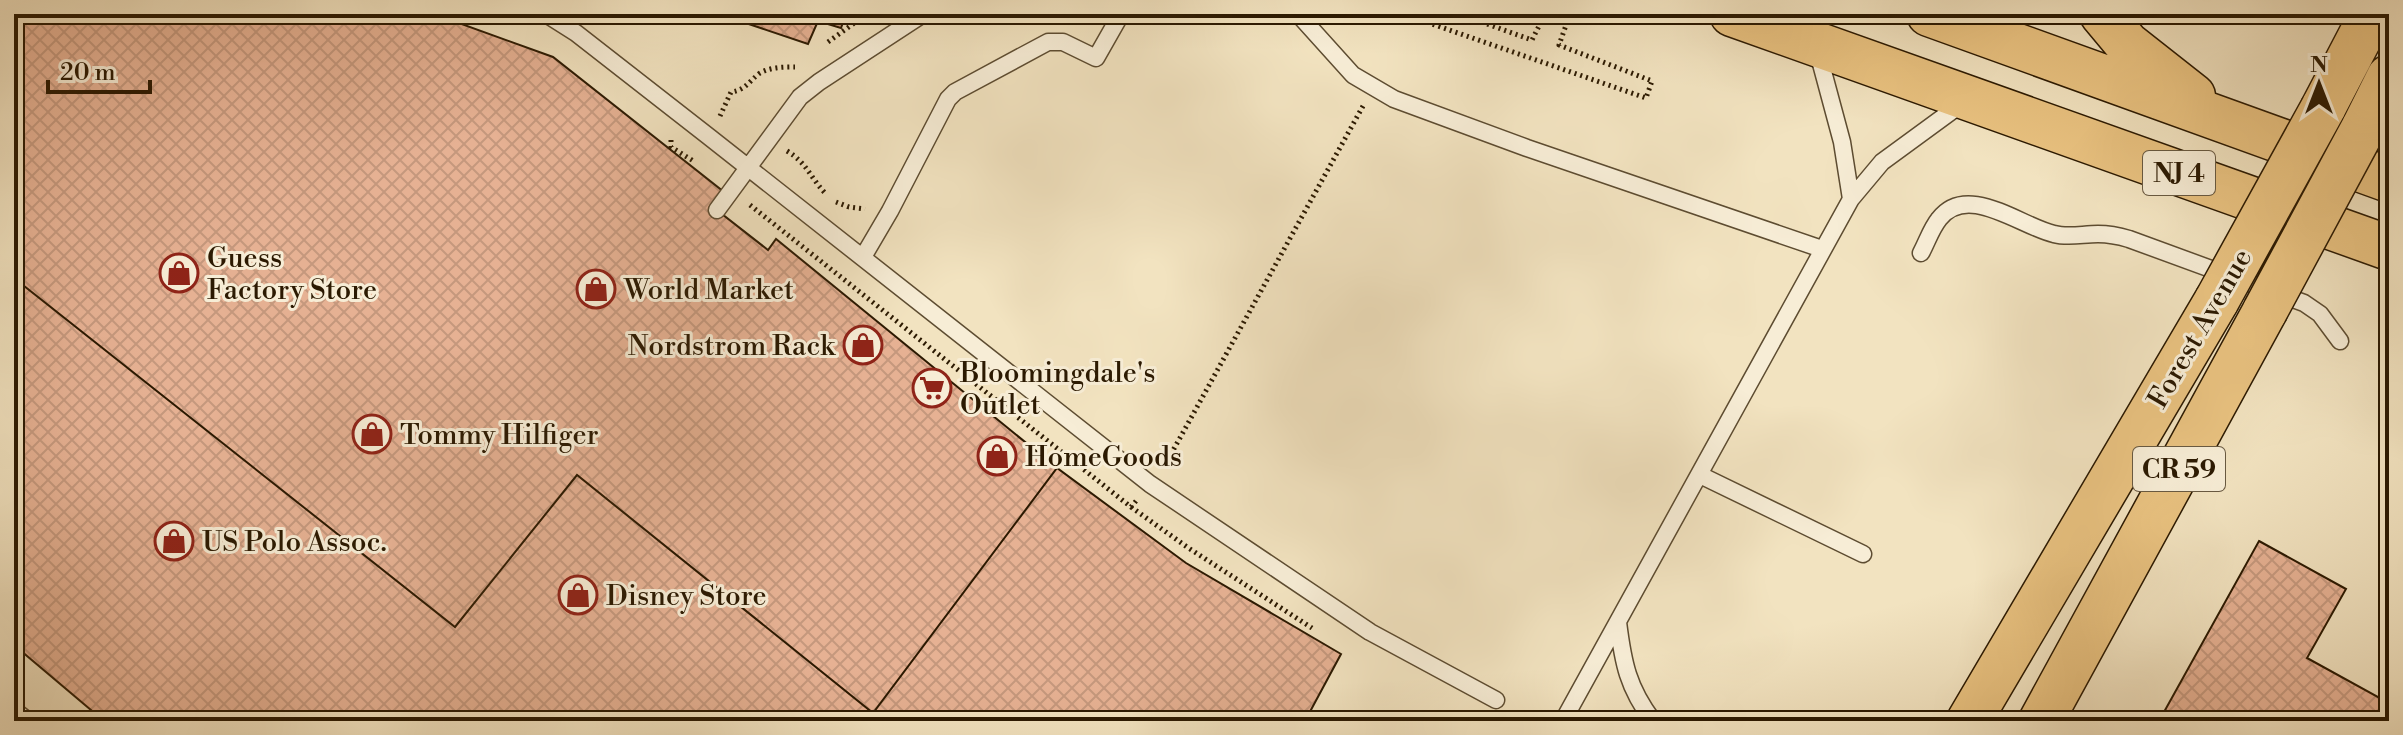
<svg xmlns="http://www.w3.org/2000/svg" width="2403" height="735" font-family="'Libre Bodoni',serif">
  <defs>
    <pattern id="building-cross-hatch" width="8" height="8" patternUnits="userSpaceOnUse" patternTransform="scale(2)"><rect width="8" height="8" fill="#e6b193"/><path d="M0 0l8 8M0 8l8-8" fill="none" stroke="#c5987d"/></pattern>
  </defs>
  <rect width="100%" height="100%" fill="#f2e3c0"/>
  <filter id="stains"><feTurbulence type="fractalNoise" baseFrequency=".0025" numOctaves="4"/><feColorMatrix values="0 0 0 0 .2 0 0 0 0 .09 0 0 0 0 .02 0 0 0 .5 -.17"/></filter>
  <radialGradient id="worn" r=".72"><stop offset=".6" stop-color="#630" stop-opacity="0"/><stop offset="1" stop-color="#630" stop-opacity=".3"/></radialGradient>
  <path fill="url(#building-cross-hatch)" stroke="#2b1901" stroke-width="2" d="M14,14H434L553,57L724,192L713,207L768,250L776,239L1057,468L873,713L577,475L455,627L14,278Z
    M719,14H846L841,28L818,21L808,44Z
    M14,278L455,627L577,475L873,713L1057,468L1186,563L1341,654L1305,721H104L14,645Z
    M2259,541L2346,589L2307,658L2389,703V721H2159Z"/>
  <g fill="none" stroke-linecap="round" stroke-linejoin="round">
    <g stroke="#5d4c31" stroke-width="19">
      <path id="service" d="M546,14L576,33L708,136L1150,484L1370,632L1496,700
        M1298,14L1353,75L1394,99L1527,148L1822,249
        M1817,49L1842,142L1851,199
        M717,210L800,97L819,82L923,14
        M1921,253C1927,242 1931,229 1939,219C1967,182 2020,226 2054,234C2068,238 2083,234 2098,234C2108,234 2119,236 2129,239L2304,303L2320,314L2340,341
        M863,257L890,211L948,99L955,92L1048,42H1063L1096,58L1121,14
        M1700,475L1863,554
        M1618,622C1623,663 1628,688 1653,721
        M14,710L28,721
        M1563,721L1851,199L1882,162L1964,102"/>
    </g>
    <g stroke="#2b1901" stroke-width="47">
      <path id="primary" d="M2323,108L2372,14
        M2363,129L2389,77
        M1969,721L2217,300
        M2041,721L2265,311"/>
    </g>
    <g stroke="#2b1901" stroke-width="47">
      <path id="trunk" d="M1732,14L2389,248
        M1929,14L2389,180
        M2102,14L2127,44L2193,96"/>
    </g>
    <path stroke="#2b1901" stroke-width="5" stroke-dasharray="2 4" stroke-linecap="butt" d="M1437,14L1432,24L1646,98L1652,81L1559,45L1570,14
      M1459,14L1532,40L1539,26
      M828,42L853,24L860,14
      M720,116L731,92C746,90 749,81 760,73C771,67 783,67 795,67
      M671,140V147L695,162
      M787,151C807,163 810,177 825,193
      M836,202L849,207L865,209
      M750,205L1131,507L1136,501
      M1165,465L1363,106
      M1131,507L1187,547L1312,628"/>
    <use href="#service" stroke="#f7edd6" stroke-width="16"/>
    <use href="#primary" stroke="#e9c280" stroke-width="44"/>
    <use href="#trunk" stroke="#e9c280" stroke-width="44"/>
    <g stroke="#2b1901" stroke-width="47" stroke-linecap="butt">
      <path id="primary-bridge" d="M2217,300L2323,108
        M2265,311L2363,129"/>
    </g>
    <use href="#primary-bridge" stroke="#e9c280" stroke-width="44"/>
  </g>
  <defs>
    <g id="shop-ring" transform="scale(2)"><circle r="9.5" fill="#f7edd6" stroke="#8f2418" stroke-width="1.5"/><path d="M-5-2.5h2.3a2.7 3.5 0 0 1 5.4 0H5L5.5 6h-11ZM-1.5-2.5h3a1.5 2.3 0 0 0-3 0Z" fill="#8f2418"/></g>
    <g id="supermarket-ring" transform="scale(2)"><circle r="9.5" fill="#f7edd6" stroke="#8f2418" stroke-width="1.5"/><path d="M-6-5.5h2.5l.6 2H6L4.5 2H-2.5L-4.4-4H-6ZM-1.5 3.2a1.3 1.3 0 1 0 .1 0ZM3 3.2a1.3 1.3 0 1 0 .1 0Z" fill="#8f2418"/></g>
  </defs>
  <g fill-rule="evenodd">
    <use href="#shop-ring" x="179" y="273"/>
    <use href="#shop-ring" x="596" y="289"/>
    <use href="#shop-ring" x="863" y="345"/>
    <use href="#supermarket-ring" x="932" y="388"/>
    <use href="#shop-ring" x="372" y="434"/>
    <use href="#shop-ring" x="997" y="456"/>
    <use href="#shop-ring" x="174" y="541"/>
    <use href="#shop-ring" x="578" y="595"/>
  </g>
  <g text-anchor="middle" stroke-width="6" stroke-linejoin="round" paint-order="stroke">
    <g fill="#f7edd6" stroke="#685941" stroke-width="2">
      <rect x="2143" y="151" width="72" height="44" rx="6"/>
      <rect x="2133" y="447" width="92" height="44" rx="6"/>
    </g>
    <g font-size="26" font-weight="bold" fill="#2b1901">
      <text x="2179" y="182">NJ 4</text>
      <text x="2179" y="478">CR 59</text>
    </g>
    <g font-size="28" fill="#2b1901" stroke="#f7edd6" text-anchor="start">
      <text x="207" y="267">Guess<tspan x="207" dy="32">Factory Store</tspan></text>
      <text x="624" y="299">World Market</text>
      <text x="835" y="355" text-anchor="end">Nordstrom Rack</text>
      <text x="960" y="382">Bloomingdale's<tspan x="960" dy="32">Outlet</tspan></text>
      <text x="400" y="444">Tommy Hilfiger</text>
      <text x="1025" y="466">HomeGoods</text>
      <text x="202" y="551">US Polo Assoc.</text>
      <text x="606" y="605">Disney Store</text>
    </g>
    <g font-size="28" fill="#2b1901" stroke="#f7edd6">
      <text transform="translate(2199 328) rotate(-60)" y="10">Forest Avenue</text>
    </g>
  </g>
  <rect width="2403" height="735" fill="none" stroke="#f2e3c0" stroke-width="48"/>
  <rect x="16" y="16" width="2371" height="703" fill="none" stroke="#2b1901" stroke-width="4"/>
  <rect x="24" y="24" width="2355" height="687" fill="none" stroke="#2b1901" stroke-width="2"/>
  <g transform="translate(2319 84)" stroke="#f7edd6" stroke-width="6" paint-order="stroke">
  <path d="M0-6L14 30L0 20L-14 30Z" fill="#2b1901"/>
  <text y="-12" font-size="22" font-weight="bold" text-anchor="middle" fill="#2b1901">N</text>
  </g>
  <path d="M48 80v12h102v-12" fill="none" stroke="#2b1901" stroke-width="4"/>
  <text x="60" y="80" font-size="24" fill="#2b1901" stroke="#f7edd6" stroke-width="6" paint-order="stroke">20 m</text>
  <rect width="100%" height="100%" filter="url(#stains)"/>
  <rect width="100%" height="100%" fill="url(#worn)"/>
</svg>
